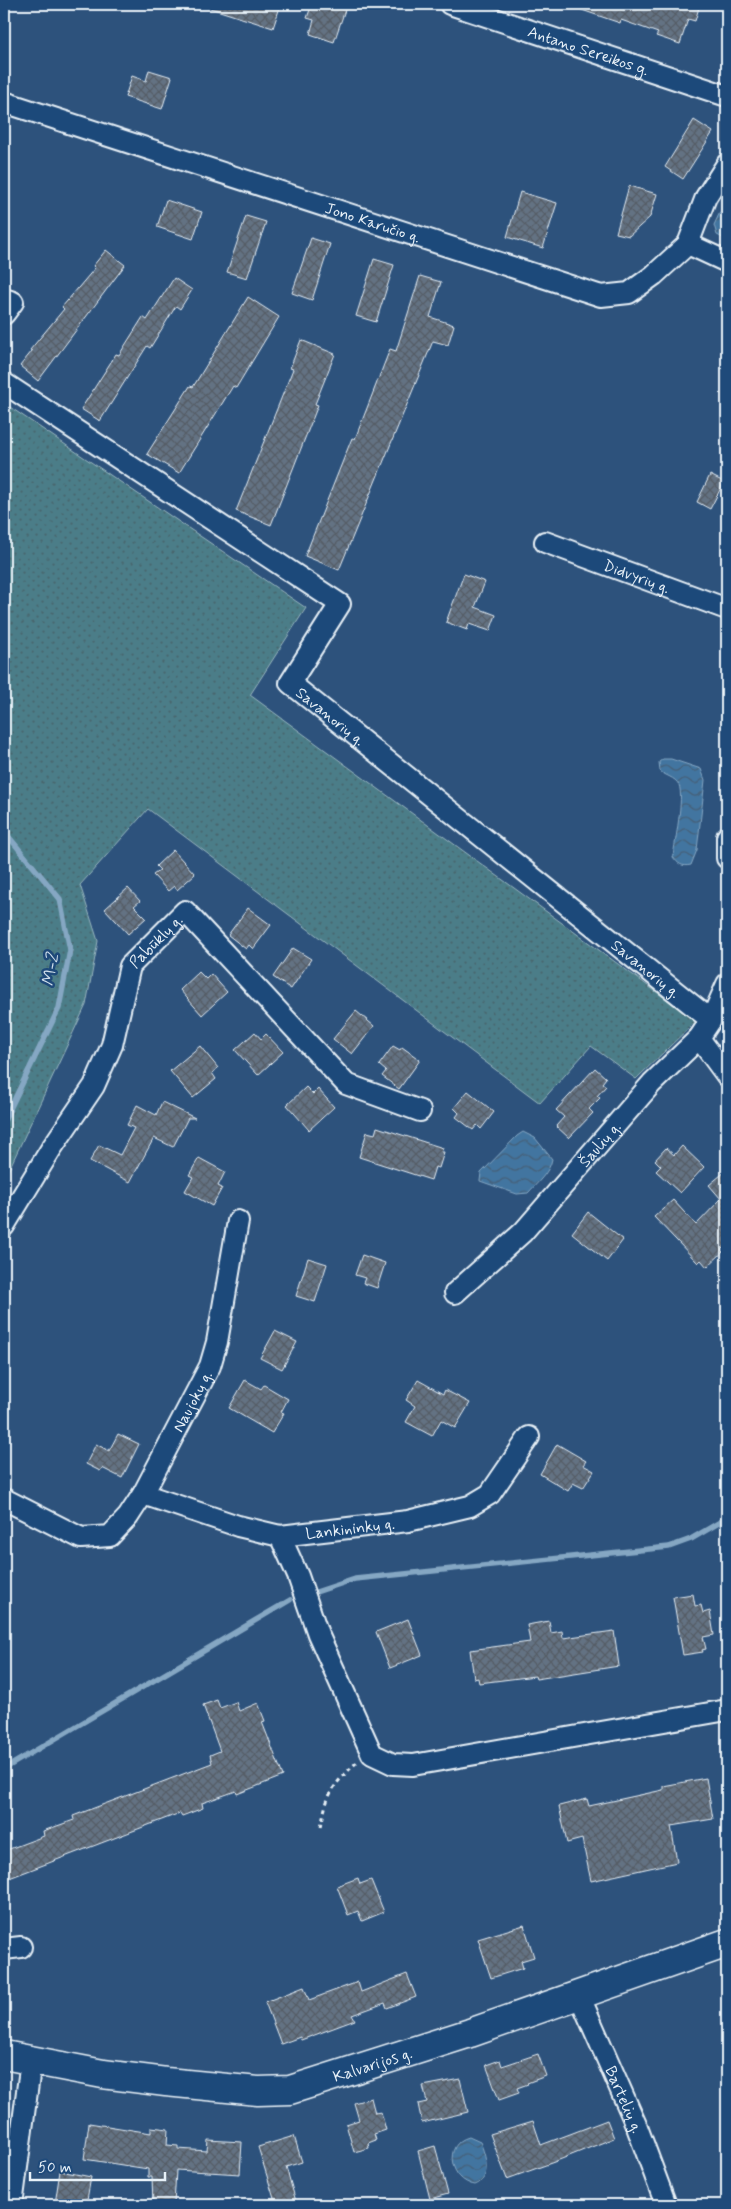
<svg xmlns="http://www.w3.org/2000/svg" width="731" height="2209" font-family="Mynerve,sans-serif">
  <defs>
    <pattern id="grass-dots" width="8" height="8" patternUnits="userSpaceOnUse" patternTransform="scale(1.25)"><rect width="8" height="8" fill="#4b7d88"/><path d="M2 2h.1M6 6h.1" fill="none" stroke="#49656c" stroke-width="1.8" stroke-linecap="round"/></pattern>
    <pattern id="water-waves" width="16" height="10" patternUnits="userSpaceOnUse" patternTransform="scale(1.25)"><rect width="16" height="10" fill="#4375a0"/><path d="M0 5q4-4 8 0t8 0" fill="none" stroke="#445e75"/></pattern>
    <pattern id="building-cross-hatch" width="8" height="8" patternUnits="userSpaceOnUse" patternTransform="scale(1.25)"><rect width="8" height="8" fill="#647283"/><path d="M0 0l8 8M0 8l8-8" fill="none" stroke="#555d66"/></pattern>
  </defs>
  <rect width="100%" height="100%" fill="#2d527c"/>
  <filter id="ink" filterUnits="userSpaceOnUse"><feTurbulence type="fractalNoise" baseFrequency=".02" numOctaves="2"/><feDisplacementMap in="SourceGraphic" scale="10" xChannelSelector="R" yChannelSelector="G"/><feConvolveMatrix kernelMatrix="1 2 1 2 8 2 1 2 1" color-interpolation-filters="sRGB"/></filter>
  <g filter="url(#ink)">
    <path fill="url(#grass-dots)" stroke="#9ab7c0" d="M4,403L306,608L250,695L696,1021L636,1079L591,1046L540,1103L148,809L80,885L98,941L86,1005L4,1180Z"/>
    <path fill="url(#water-waves)" stroke="#85a7c3" d="M727,205V240L717,235L714,225L721,210Z
      M663,759H671L701,769L705,780L697,850L691,865C682,867 678,864 673,857C675,841 684,798 679,785C675,777 665,776 660,771L659,762Z
      M523,1132L535,1138L552,1159C550,1172 537,1183 528,1193L517,1194L480,1181L481,1173L517,1136Z
      M469,2137L480,2142C486,2155 492,2179 475,2185C450,2181 442,2144 469,2137Z"/>
    <g fill="none" stroke-linecap="round" stroke-linejoin="round">
      <path stroke="#85a7c3" stroke-width="5.5" d="M4,831L60,899L70,950L59,1008L4,1121
        M313,1593L355,1579L669,1547L691,1539L727,1518
        M4,1769L290,1600"/>
    </g>
    <path fill="url(#building-cross-hatch)" stroke="#e8f1f8" d="M208,4H281L273,28L207,7Z
      M312,4H347L334,42L310,34L314,20L307,18Z
      M570,4H700L695,21L688,19L680,44L656,36L658,33L621,20L620,23L570,6Z
      M149,70L172,77L162,109L125,97L132,76L146,81Z
      M694,120L713,132L683,179L665,167Z
      M629,186L657,194L650,217L629,236L616,233Z
      M520,192L557,203L543,248L507,237Z
      M166,200L202,212L193,239L157,227Z
      M246,216L266,222L247,278L227,272Z
      M311,238L330,244L312,300L292,293Z
      M106,250L125,265L38,381L20,366L32,351L30,350L64,309L62,307L95,268L93,266Z
      M374,259L394,265L376,322L356,316Z
      M420,276L441,282L430,317L454,325L448,345L433,341L339,570L305,556L352,438L355,439L390,349L396,351Z
      M174,278L192,290L180,309L176,306L150,348L147,346L100,421L81,409L116,354L119,355L143,317L147,320Z
      M248,297L279,317L236,388L233,386L179,473L147,454L190,386L193,387Z
      M301,340L335,354L315,404L318,405L271,525L236,511L293,369L290,368Z
      M710,475L724,482L710,509L697,502Z
      M464,574L485,582L475,607L496,615L490,631L469,624L467,630L446,622Z
      M173,850L195,874L177,890L174,886L168,891L153,875L160,870L156,866Z
      M128,888L140,901L134,906L146,918L128,934L105,909Z
      M248,908L271,925L253,949L249,945L246,949L228,935Z
      M293,948L311,959L291,989L273,977Z
      M199,972L206,979L211,974L227,992L202,1015L180,990Z
      M356,1011L374,1026L352,1054L333,1039Z
      M255,1032L261,1039L266,1034L283,1052L258,1075L235,1050Z
      M200,1046L218,1068L212,1073L216,1079L193,1098L170,1071Z
      M393,1046L400,1050L402,1047L420,1060L399,1089L382,1076L386,1071L379,1065Z
      M595,1068L606,1078L602,1083L606,1086L597,1096L600,1098L589,1109L593,1113L569,1138L556,1126L564,1117L556,1110Z
      M306,1087L313,1094L318,1089L334,1107L309,1130L287,1105Z
      M468,1091L494,1112L481,1129L477,1125L473,1130L456,1117L459,1113L454,1108Z
      M162,1102L195,1118H188L173,1147L154,1138L130,1182L90,1161L99,1145L120,1155L134,1128L127,1125L137,1105L156,1115Z
      M377,1127L443,1148L441,1152H444L439,1168L435,1167L431,1180L359,1157L367,1132L375,1134Z
      M682,1146L704,1167L680,1193L656,1171L661,1166L655,1160L666,1148L674,1155Z
      M199,1158L225,1172L218,1186L222,1188L212,1206L185,1191L193,1177L189,1175Z
      M727,1170V1244L721,1250L723,1252L707,1267L701,1260L698,1263L654,1217L673,1200L696,1225L721,1199L709,1185Z
      M588,1212L623,1240L607,1261L572,1233Z
      M362,1255L385,1263L377,1288L363,1283L365,1278L355,1275Z
      M308,1258L327,1264L315,1302L296,1296Z
      M275,1331L297,1342L282,1369L260,1358Z
      M245,1380L261,1389L264,1385L288,1399L281,1412L284,1413L272,1433L229,1408Z
      M418,1380L443,1394L445,1390L470,1403L455,1428L441,1420L432,1436L406,1422L415,1406L406,1400Z
      M118,1434L139,1444L122,1478L102,1468L100,1471L86,1464L96,1444L109,1451Z
      M557,1444L586,1461L583,1465L594,1471L583,1488L573,1483L568,1491L540,1474Z
      M693,1594L695,1606L701,1605L703,1613L710,1611L714,1635L703,1637L706,1649L702,1650L703,1652L683,1655L673,1597Z
      M408,1619L422,1655L390,1668L376,1632Z
      M549,1621L551,1633L562,1631L563,1638L614,1631L619,1666L536,1679L535,1676L479,1683L478,1678L474,1679L470,1650L530,1642L527,1625Z
      M217,1700L220,1708L236,1702L239,1711L258,1703L265,1721L262,1722L283,1776L237,1794L236,1791L202,1803L203,1808L182,1816L180,1813L4,1880V1851L44,1836L43,1831L74,1820L73,1816L212,1763L210,1755L220,1751L203,1705Z
      M706,1778L713,1819L671,1826L677,1862L591,1881L582,1839L567,1843L559,1806L587,1799L589,1806L663,1790V1786Z
      M358,1878L360,1884L371,1880L384,1912L362,1921L358,1911L348,1915L337,1886Z
      M524,1925L534,1957L521,1961L523,1968L491,1978L478,1939Z
      M407,1974L416,1997L387,2008L385,2003L352,2015L355,2020L301,2040L300,2037L281,2044L265,2002L304,1987L309,2000L358,1982L361,1992Z
      M538,2054L546,2076L527,2083L528,2084L517,2088L519,2093L499,2100L486,2065L500,2060L502,2066Z
      M460,2079L468,2112L422,2123L418,2104L427,2102L423,2086Z
      M371,2098L375,2113L381,2112L386,2130L374,2134L376,2140L368,2143L369,2148L354,2152L346,2124L359,2120L354,2103Z
      M607,2120L614,2138L554,2162L507,2179L490,2134L533,2121L541,2145Z
      M89,2123L151,2133V2127L168,2129L167,2145L178,2146V2149L207,2151L208,2140L242,2142L240,2174L176,2170L174,2205H153L152,2177H148V2169L84,2159Z
      M294,2136L302,2162L286,2167L297,2205H276L258,2147Z
      M435,2146L448,2194L430,2199L418,2151Z
      M60,2171L91,2177L86,2205L55,2204Z"/>
    <g fill="none" stroke-linecap="round" stroke-linejoin="round">
      <g stroke="#e8f1f8" stroke-width="24">
        <g id="minor">
          <path id="s1" d="M450,4L727,96"/>
          <path id="s2" d="M4,102L601,296L629,293L654,275L688,244L727,262"/>
          <path d="M688,244L706,197L727,164"/>
          <path d="M4,299L13,302L4,314"/>
          <path id="s3" d="M4,383L340,604L290,683L711,1020"/>
          <path id="s4" d="M545,542L727,609"/>
          <path d="M727,837V858"/>
          <path d="M699,1038L727,1076"/>
          <path id="s5" d="M4,1226L51,1149L94,1086L112,1045L130,966L185,911L346,1084L420,1111"/>
          <path id="s6" d="M455,1293L523,1232L652,1083L699,1038L711,1020L727,984"/>
          <path id="s7" d="M143,1494L238,1526L280,1536L408,1521L470,1506L490,1494L529,1437"/>
          <path id="s8" d="M4,1499L81,1538L110,1536L128,1517L143,1494L210,1366L217,1342L238,1221"/>
          <path d="M280,1536L298,1576L318,1634L372,1754L393,1764L413,1765L727,1710"/>
          <path d="M4,1949L21,1947"/>
          <path id="s9" d="M579,1995L637,2127L666,2205"/>
          <path d="M12,2205L31,2061"/>
        </g>
      </g>
      <g stroke="#e8f1f8" stroke-width="31">
        <g id="secondary">
          <path id="s10" d="M4,2055L103,2074L166,2082L258,2091L290,2090L470,2033L727,1943"/>
        </g>
      </g>
      <path stroke="#e8f1f8" stroke-width="3" stroke-dasharray="4 4" stroke-linecap="butt" d="M321,1827C327,1793 332,1786 357,1762"/>
      <use href="#minor" stroke="#1f4a7a" stroke-width="20"/>
      <use href="#secondary" stroke="#1f4a7a" stroke-width="28"/>
    </g>
  </g>
  <g text-anchor="middle" stroke-width="5" stroke-linejoin="round" paint-order="stroke">
    <g font-size="16" fill="#e8f1f8" stroke="#1f4a7a">
      <text dy="6" stroke="none"><textPath href="#s1" startOffset="146">Antano Sereikos g.</textPath></text>
      <text dy="6" stroke="none"><textPath href="#s2" startOffset="388">Jono Karučio g.</textPath></text>
      <text dy="6" stroke="none"><textPath href="#s4" startOffset="98">Didvyrių g.</textPath></text>
      <text dy="6" stroke="none"><textPath href="#s3" startOffset="548">Savanorių g.</textPath></text>
      <text dy="6" stroke="none"><textPath href="#s5" startOffset="328">Pabūklų g.</textPath></text>
      <text dy="6" stroke="none"><textPath href="#s3" startOffset="952">Savanorių g.</textPath></text>
      <text dy="6" stroke="none"><textPath href="#s6" startOffset="208">Šaulių g.</textPath></text>
      <text dy="6" stroke="none"><textPath href="#s8" startOffset="274">Naujokų g.</textPath></text>
      <text dy="6" stroke="none"><textPath href="#s7" startOffset="214">Lankininkų g.</textPath></text>
      <text dy="6" stroke="none"><textPath href="#s10" startOffset="375">Kalvarijos g.</textPath></text>
      <text dy="6" stroke="none"><textPath href="#s9" startOffset="114">Bartelių g.</textPath></text>
    </g>
    <g font-size="18" font-style="italic" fill="#cfdeeb" stroke="#1f4a7a">
      <text transform="translate(50 970) rotate(-81)" y="6">M-2</text>
    </g>
  </g>
  <rect width="731" height="2209" fill="none" stroke="#1f4a7a" stroke-width="20"/>
  <rect x="10" y="10" width="711" height="2189" fill="none" stroke="#e8f1f8" stroke-width="2" filter="url(#ink)"/>
  <path d="M30 2172v8h135v-8" fill="none" stroke="#e8f1f8" stroke-width="2.5"/>
  <text x="38" y="2172" font-size="15" fill="#e8f1f8" stroke="#1f4a7a" stroke-width="4" paint-order="stroke">50 m</text>
</svg>
